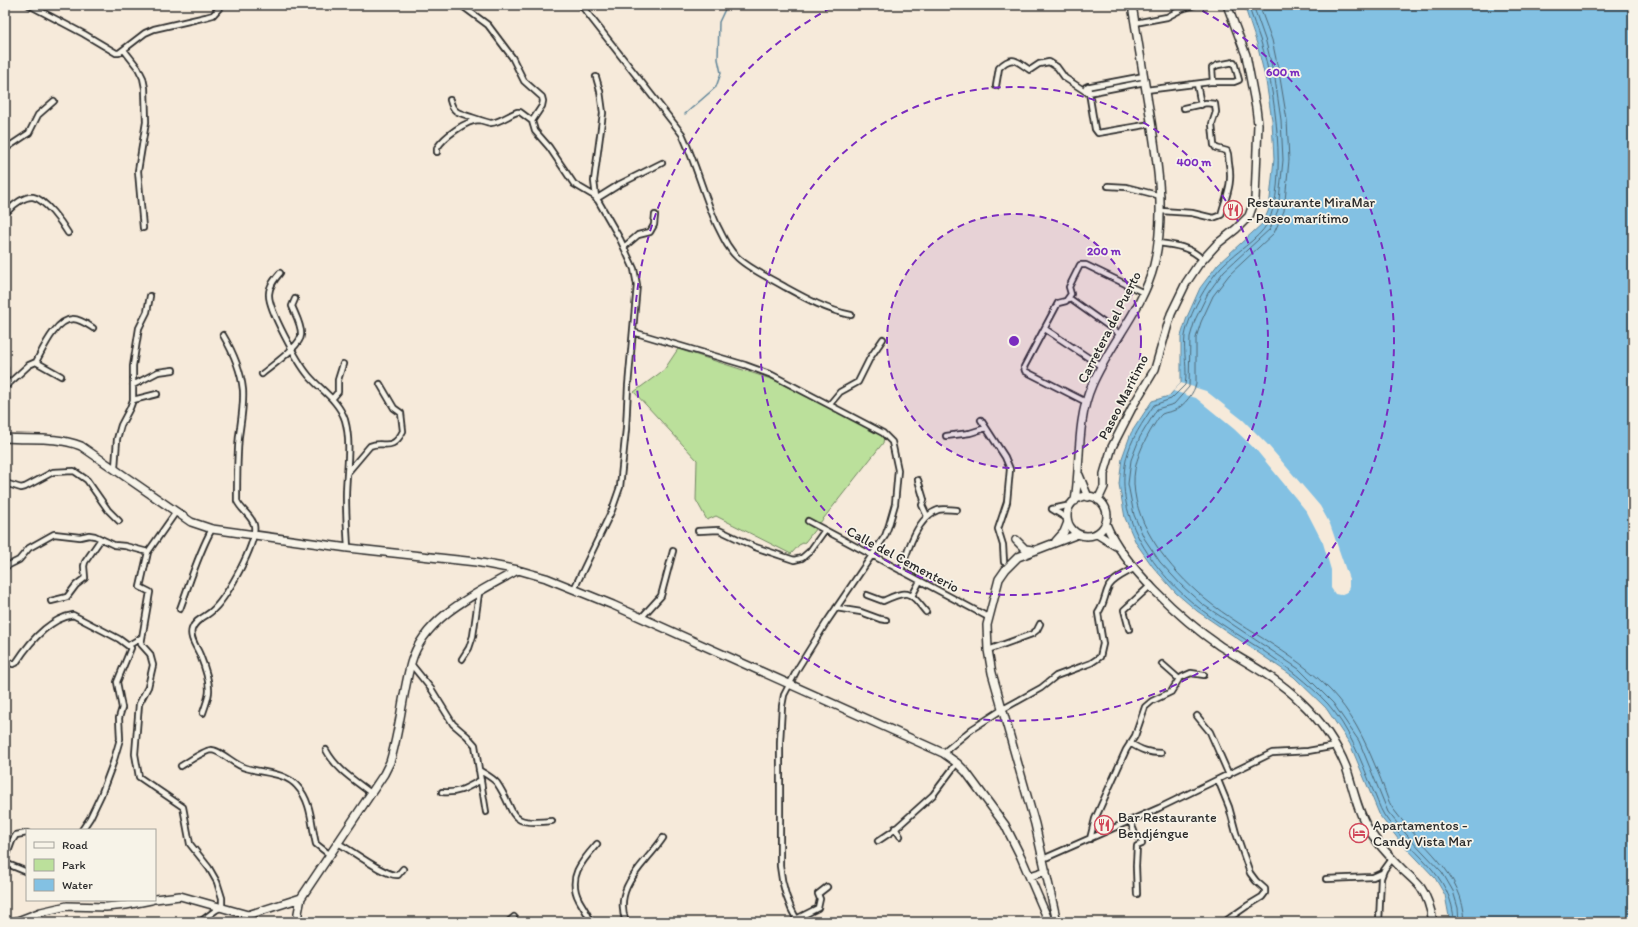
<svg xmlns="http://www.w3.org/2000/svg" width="1638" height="927" font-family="Itim,sans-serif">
  <rect width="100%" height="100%" fill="#f6eada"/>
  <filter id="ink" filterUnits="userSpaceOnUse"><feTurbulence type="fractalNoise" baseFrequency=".025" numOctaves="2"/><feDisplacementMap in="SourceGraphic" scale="8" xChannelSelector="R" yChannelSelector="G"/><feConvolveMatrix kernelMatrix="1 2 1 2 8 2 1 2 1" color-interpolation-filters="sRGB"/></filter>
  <g filter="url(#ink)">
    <path fill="#bbe09b" stroke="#738663" d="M678,349L774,380L871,429L884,437L883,443L805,542L799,545L791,554L716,516L707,520L696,500L697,460L634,392L664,370Z"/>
    <path fill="#83c1e3" stroke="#608599" d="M1244,5H1633V922H1450L1445,895L1435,878L1399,840L1380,816L1350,744L1326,708L1294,677L1197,611L1176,593L1153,567L1136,543L1125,518L1119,484L1122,458L1131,433L1152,401L1169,396L1181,383V336L1187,317L1200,288L1218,264L1263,223L1269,209L1274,159L1272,121L1266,81L1257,44Z"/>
    <path fill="#f6eada" d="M1181,383L1206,391L1243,420L1267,444L1320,506L1330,524L1349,579V587L1347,592L1340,595L1335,594L1331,588V570L1323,543L1307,512L1257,451L1234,429L1196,398L1173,391Z"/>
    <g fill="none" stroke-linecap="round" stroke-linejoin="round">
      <path stroke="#4e6775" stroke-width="1" d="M1248,5C1252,17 1257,30 1261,42C1274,84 1289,185 1267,224C1259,239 1233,254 1221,267C1206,284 1189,314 1185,336C1183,352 1188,369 1185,385L1171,399L1154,405C1143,422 1130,440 1126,460C1114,519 1155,573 1199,608C1219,624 1241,636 1262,650C1286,666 1308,683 1328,704C1349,728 1360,758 1372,788C1376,796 1379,807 1384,815C1408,852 1453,873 1454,922
        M1253,5L1266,42L1275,79L1281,120L1283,160L1278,210L1270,229L1224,271L1208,293L1195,320L1190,337L1189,387L1174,404L1157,409L1140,437L1131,460L1128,484L1134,515L1144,538L1160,562L1182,586L1202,604L1299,669L1333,703L1359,741L1388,812L1406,834L1442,872L1453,891L1458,908L1459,922
        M1259,5L1272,40L1280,78L1287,120L1289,160L1284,211L1274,233L1229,275L1213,296L1201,322L1196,338V383C1195,392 1184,406 1175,410C1171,412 1166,412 1162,414C1159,416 1156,422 1154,425C1143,443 1133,463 1134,484C1135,506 1144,527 1156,545C1169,565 1186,583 1205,599C1248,634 1302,655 1338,699C1357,722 1368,748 1379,775C1384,786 1387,801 1394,810C1422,848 1463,871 1465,922"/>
      <path stroke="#608599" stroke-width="1.5" d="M685,114L716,87L721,73L718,59L719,22L727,5"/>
      <g stroke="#2b2b2b" stroke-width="8">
        <path id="street" d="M29,5L84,34L116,53H119L145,33L154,29L206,17L213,15L222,5
          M461,5L488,25L512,57L524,81L542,97L543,101L542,106L532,121L535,131L549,147L574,184L596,197
          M581,5L682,134C696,164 704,196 717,225C723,237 728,249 738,258C751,270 770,278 785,287C807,299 827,310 851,315
          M1135,23L1167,17L1182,9L1194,5
          M124,50L138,68L143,78L145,88L146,122L138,171L143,228
          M1197,84L1201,105
          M996,86L999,68C1013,54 1017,62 1030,70L1039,64L1049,62L1057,67L1065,78L1088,93
          M1088,86L1095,129L1098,133L1151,124
          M1086,87L1144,76
          M1146,90L1210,82H1234L1239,80L1234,62L1218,65L1212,68L1213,82
          M1088,93L1145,82
          M450,100C451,104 452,108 456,111C458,113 488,123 491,123C500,122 509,115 517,112H520L532,121
          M5,149L29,133L38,115L54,101
          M437,152V148C444,137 466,120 480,120
          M1108,186L1126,187L1161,196
          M596,199L620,184L662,163
          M5,208L9,210C14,204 25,196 33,197C45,199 62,223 68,233
          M1161,211L1192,213L1213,218L1221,215C1226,196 1233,184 1229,164C1228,159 1229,155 1227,151L1216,148L1214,145L1212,124L1216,112L1215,104L1206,103L1184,108
          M1158,243C1175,245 1191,247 1203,260
          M624,247L638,235L650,232L654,225L655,215
          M280,273C275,279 269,286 269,294C268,309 298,363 309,376C321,390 339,401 345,420C352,445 346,471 346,496C346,513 347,531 348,548
          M1069,298L1121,335
          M1045,329L1101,366
          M633,332L745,365L772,375L883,433L892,442L898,470L895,504L889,525L885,536L826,623L798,668L784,695L782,706L780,742V866C782,886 788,905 798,922
          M36,362C43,349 56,319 73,319C80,319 87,324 93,328
          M5,369V383
          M262,374C270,367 301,346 301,335C302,326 295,314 292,306L295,299
          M133,385L158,372L173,370
          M5,387L29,365L36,362L61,376
          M332,399L338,392V380L343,364
          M133,400L157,394
          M1086,402L1025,371L1024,367L1058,303L1066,301L1071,294L1069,287L1080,265H1086L1144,293
          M830,404L840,392L858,382L870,358L883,339
          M981,420L1005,457L1010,469L1007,502L998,529L1003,545L1004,562
          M946,436L970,433L986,428
          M115,468L117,439L121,425L130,408L133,400V366L139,328L147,312L150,296
          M348,472L370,446C383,440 392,453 403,431L401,413L394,408L380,384
          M918,480L924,500L922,505L927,516
          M5,483L21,488L25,487L53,472L74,471L87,480L108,510L119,521
          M1052,509L1071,505
          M1052,509L1068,519
          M176,512L148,552L140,587L150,592L141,644L150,654L153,665L148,687L139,704L135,754L139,777L183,807L190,844L209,868L217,882L222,898V907L216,910L200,922
          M808,521L988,617
          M698,531L719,530L755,547L794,560L802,558L810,551L825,530
          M5,567L19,560L29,548L54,534L80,537L89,535L95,536L114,545L125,546L148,552
          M901,571C907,552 917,517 938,510C943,508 951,510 957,510
          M574,589L612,510L620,487L626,429L628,386L637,285L634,269L620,239L596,197L594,181L603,113L600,91L596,77
          M867,595L883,601C909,589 909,591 926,612
          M912,596L920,581
          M51,601L67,597L76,585L85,578L84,566L85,562L101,539
          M836,608L861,612L880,619L886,620
          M180,609C190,582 198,554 212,529
          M641,618L661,596L673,551
          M1129,629L1124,610L1151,585
          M129,645L141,638
          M988,650L1032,634L1037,630L1040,624
          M5,659L13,664L16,663C29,643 48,619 73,615L119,639L131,648L117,682L122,708L119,718L120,739L113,763L101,795L90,818L82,830
          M462,659L469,648L473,636L479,593
          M411,664L432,690L453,724L467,736L475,745L486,812
          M1162,664L1179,679
          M203,713C205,706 209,698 209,690C209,679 204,665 200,655C197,647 189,638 192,629C196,618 207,617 214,609C227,596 258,543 254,525C252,516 241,510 237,501C237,479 237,457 239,436C241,421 244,405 243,390C241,370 233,352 223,335
          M1197,716L1210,732L1229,775
          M1130,743C1141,750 1149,753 1161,753
          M326,750C336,769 354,780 371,793
          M943,753L972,729L1003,709L1041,688L1056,676L1091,663L1100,657L1103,644L1098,613C1105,603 1104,596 1109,586C1114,578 1127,573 1135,568
          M181,766C188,762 203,751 211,750C221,750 235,766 246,768C262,773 285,772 297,786C312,802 311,824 316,844L330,855
          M479,770C485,774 493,778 497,783C518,814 505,826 552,821
          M1218,780L1229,807L1236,833L1250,873L1256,881L1265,889V893L1262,897L1247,906L1224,922
          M442,792C458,794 468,787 481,780
          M1130,821L1136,836L1141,838L1142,844L1137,846L1136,866L1137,894
          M895,828L900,836
          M1090,839L1095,819L1126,750L1135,736L1145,707L1152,701L1171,692L1179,679L1182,677L1191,673L1204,675
          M878,841L893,831L933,795L957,763
          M338,843C351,850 386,877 398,875L403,869
          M1043,859L1159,808L1272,753L1308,751L1336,746
          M5,860L12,841L16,835L27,833
          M5,863L27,872
          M1326,879L1373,877L1382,873
          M796,919L818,908L820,899L818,894L827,887
          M508,922L514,917
          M591,922C588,914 583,907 579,900C567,877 582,861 597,844
          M626,922C612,886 646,864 663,838
          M1379,922L1381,878L1384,870L1392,859"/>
      </g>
      <g stroke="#2b2b2b" stroke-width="10">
        <path id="secondary" d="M5,438C32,440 55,436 81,446L191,522L212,529L348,548L476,562L518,570L546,578L613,605L943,753L957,763L966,772L1005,825L1021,857L1049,922
          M1079,475L1088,497
          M1067 516a20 20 0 1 1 40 0a20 20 0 1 1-40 0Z
          M1098,500L1104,487V474L1112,447L1134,404L1155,369L1171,314L1186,283L1198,265L1217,244L1236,229L1249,216L1255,199L1258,124L1256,108L1246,55L1227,5
          M1075,501C1081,463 1076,421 1092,385C1110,343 1143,309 1154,265C1166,215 1158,165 1150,115C1144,78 1138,42 1132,5
          M1106,524C1123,566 1182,620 1220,646C1247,663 1277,678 1300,701C1319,719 1336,742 1346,767C1353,787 1357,811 1369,830C1378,844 1390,857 1402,869C1408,875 1416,881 1421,888C1428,898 1431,910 1433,922
          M1097,534L1116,546
          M1016,540L1025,549L1033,550
          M1056,541L1064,532L1068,522
          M1030,876L1046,871
          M155,899L180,896L248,915L301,898
          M15,922L41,912L67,906L106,907L126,905L151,900
          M298,922V913L301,898L384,774L390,762C400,730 402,696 411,663C424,616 479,592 518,570
          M1057,922L1035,824L992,673L988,650L987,625L999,579L1006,569L1018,557L1078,534"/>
      </g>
      <use href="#street" stroke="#f7f3e8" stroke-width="4.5"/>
      <use href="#secondary" stroke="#f7f3e8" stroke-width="7"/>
    </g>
  </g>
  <circle cx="1014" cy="341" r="127" fill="#7b2cbf" fill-opacity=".12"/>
  <g fill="none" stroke="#7b2cbf" stroke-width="2" stroke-dasharray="7 5">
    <circle cx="1014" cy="341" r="127"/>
    <circle cx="1014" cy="341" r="254"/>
    <path d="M1192 5A380 380 0 1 1 836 5"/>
  </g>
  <defs>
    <g id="restaurant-ring" transform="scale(1)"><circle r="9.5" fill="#f7f3e8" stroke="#d1495b" stroke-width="1.5"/><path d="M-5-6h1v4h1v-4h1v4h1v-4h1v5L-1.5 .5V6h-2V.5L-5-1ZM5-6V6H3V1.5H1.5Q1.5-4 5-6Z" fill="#d1495b"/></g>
    <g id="hotel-ring" transform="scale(1)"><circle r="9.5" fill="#f7f3e8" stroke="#d1495b" stroke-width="1.5"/><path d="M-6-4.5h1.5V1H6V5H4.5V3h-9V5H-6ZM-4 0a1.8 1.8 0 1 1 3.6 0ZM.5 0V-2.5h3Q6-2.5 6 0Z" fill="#d1495b"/></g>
  </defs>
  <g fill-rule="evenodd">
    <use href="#restaurant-ring" x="1233" y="210"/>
    <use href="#restaurant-ring" x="1104" y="825"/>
    <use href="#hotel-ring" x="1359" y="833"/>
  </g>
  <g text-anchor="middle" stroke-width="3.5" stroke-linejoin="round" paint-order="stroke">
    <g font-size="14" fill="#2b2b2b" stroke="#f7f3e8" text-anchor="start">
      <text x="1247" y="207">Restaurante MiraMar<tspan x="1247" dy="16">- Paseo marítimo</tspan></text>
      <text x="1118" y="822">Bar Restaurante<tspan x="1118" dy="16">Bendjéngue</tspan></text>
      <text x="1373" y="830">Apartamentos -<tspan x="1373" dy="16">Candy Vista Mar</tspan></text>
    </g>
    <g font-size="14" fill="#2b2b2b" stroke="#f7f3e8">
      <text transform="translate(1109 327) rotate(-63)" y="5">Carretera del Puerto</text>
      <text transform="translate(1123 397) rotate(-63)" y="5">Paseo Marítimo</text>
      <text transform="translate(903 559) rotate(28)" y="5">Calle del Cementerio</text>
    </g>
  </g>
  <circle cx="1014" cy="341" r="6" fill="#7b2cbf" stroke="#f7f3e8" stroke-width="2"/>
  <g font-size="12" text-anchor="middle" font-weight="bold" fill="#7b2cbf" stroke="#f7f3e8" stroke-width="3.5" stroke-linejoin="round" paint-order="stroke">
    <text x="1283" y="76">600 m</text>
    <text x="1194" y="166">400 m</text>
    <text x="1104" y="255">200 m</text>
  </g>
  <rect width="1638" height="927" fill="none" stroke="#f7f3e8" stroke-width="20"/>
  <rect x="10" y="10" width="1618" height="907" fill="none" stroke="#2b2b2b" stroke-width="1.5" filter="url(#ink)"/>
  <rect x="26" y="829" width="130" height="72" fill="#f7f3e8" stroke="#a5a39c"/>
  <rect x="34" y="842" width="20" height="6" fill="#f7f3e8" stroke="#a5a39c"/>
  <text x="62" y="849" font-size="12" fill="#2b2b2b">Road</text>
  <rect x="34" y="859" width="20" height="12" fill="#bbe09b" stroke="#a5a39c"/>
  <text x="62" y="869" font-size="12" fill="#2b2b2b">Park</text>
  <rect x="34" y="879" width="20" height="12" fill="#83c1e3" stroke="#a5a39c"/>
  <text x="62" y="889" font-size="12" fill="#2b2b2b">Water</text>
</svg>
